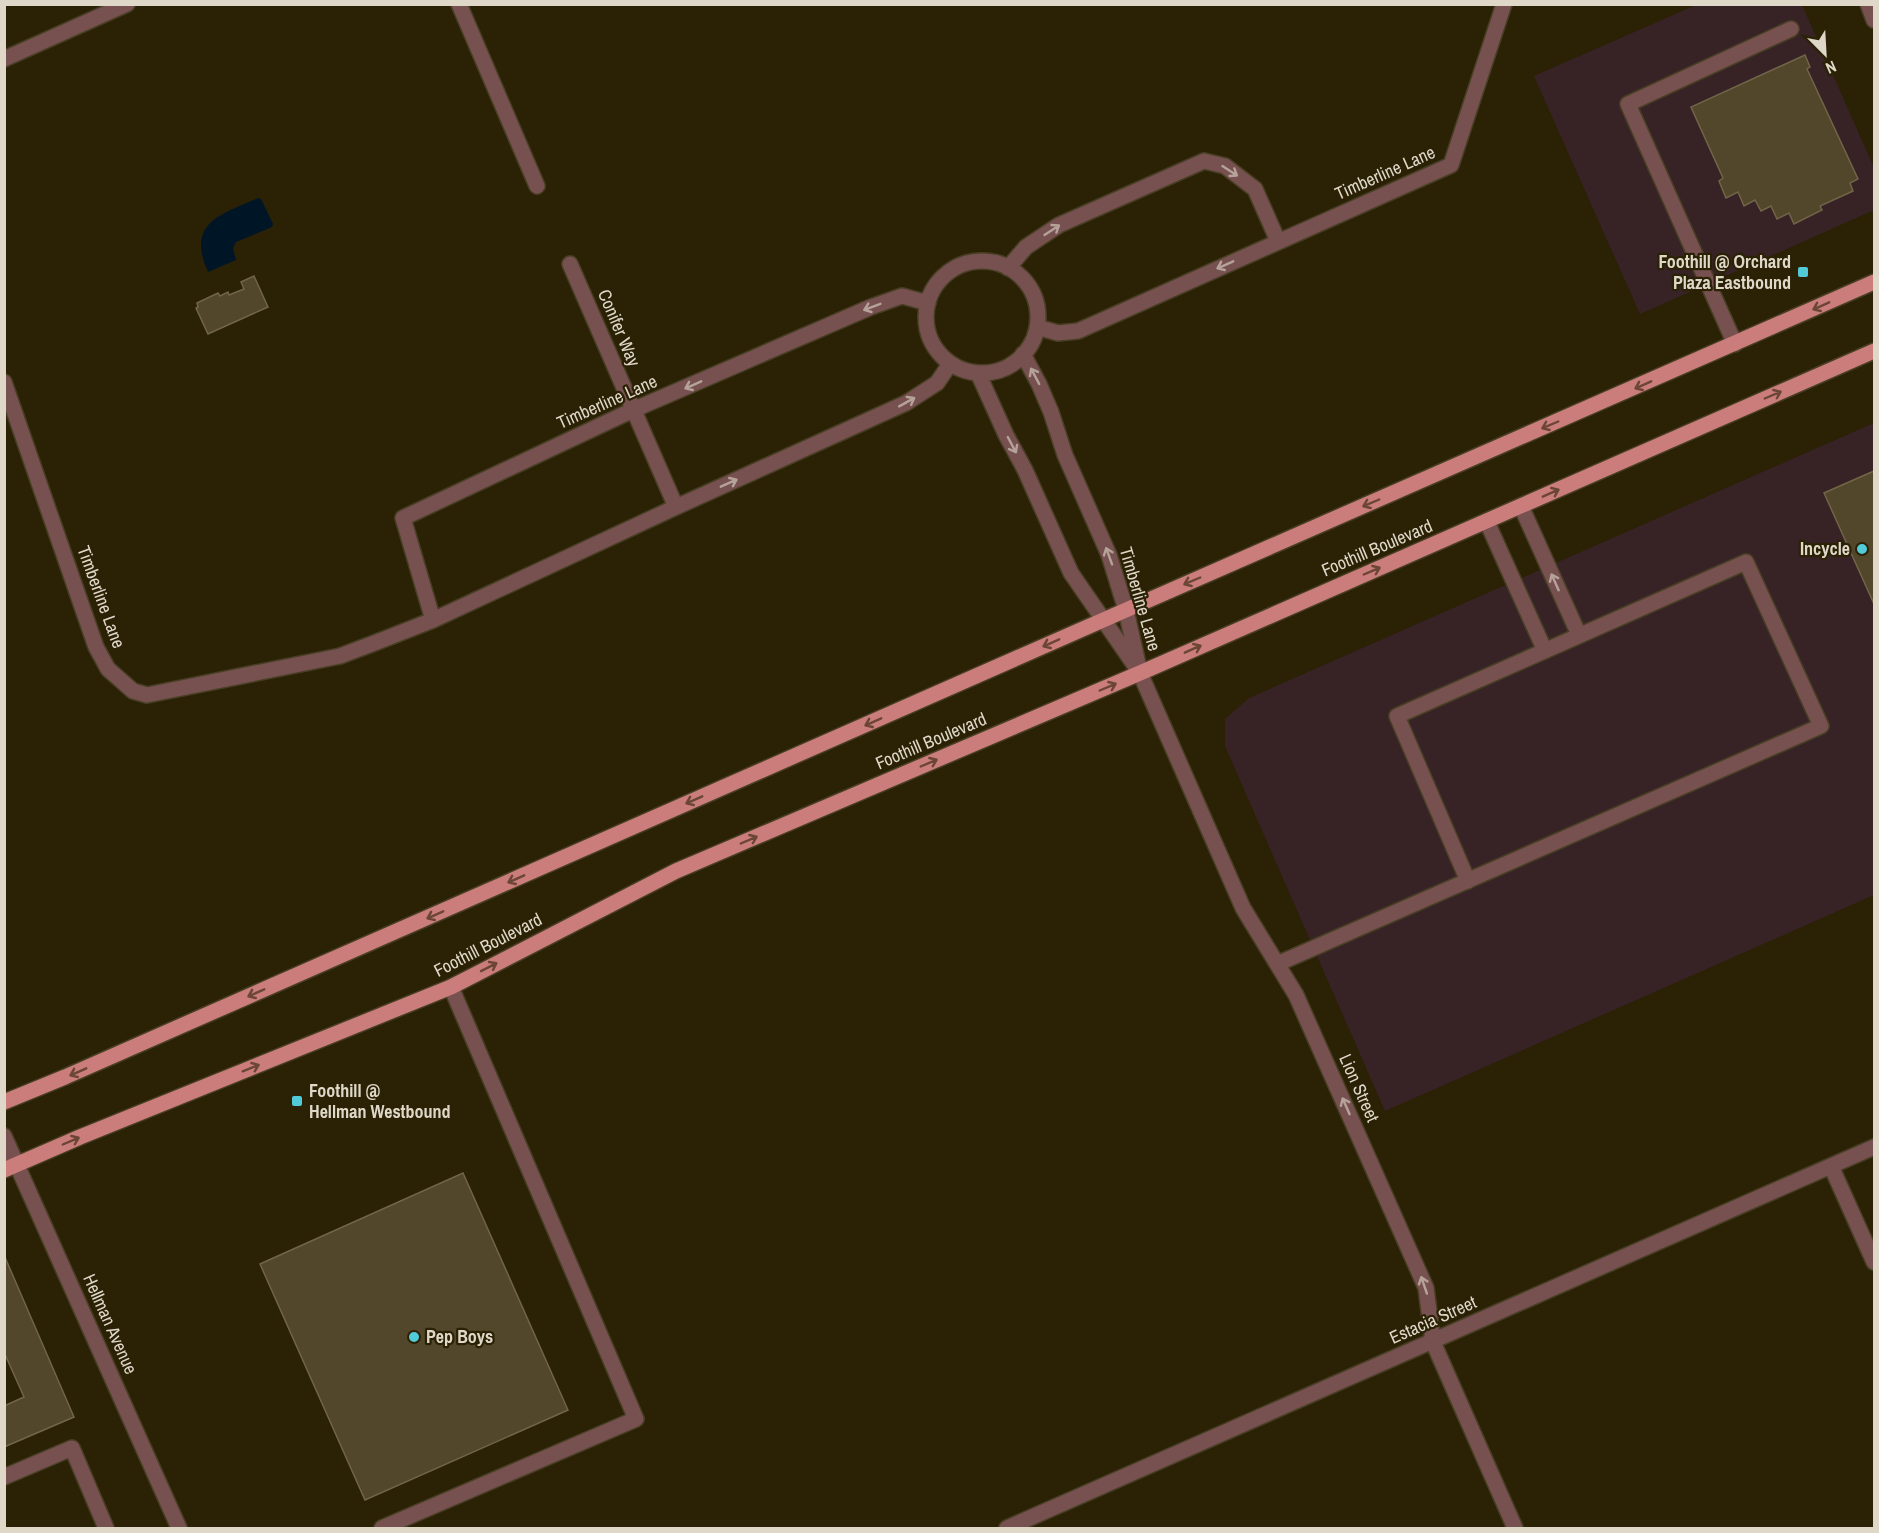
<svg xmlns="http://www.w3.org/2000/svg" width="1879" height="1533" font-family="'Archivo Narrow',sans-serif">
  <rect width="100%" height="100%" fill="#2b2105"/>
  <path fill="#372325" d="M1696,5H1802L1874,168V210L1640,314L1534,76Z
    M1874,423V895L1385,1111L1225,746V719L1249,698Z"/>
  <path fill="#001627" d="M258,198L261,199L273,224L272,227L236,242L233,248L236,260L208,272C186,222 220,215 258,198Z"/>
  <path fill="#52462b" stroke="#716549" stroke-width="1.5" d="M1805,55L1810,67L1807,69L1858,179L1850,183L1853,191L1820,206L1822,210L1794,224L1789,213L1777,219L1771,206L1761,211L1755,200L1744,206L1738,192L1726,198L1719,181L1723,178L1691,107Z
    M254,276L268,307L208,334L196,308L198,307L197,303L218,293L220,296L228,292L229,295L244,289L241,282Z
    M1874,471V604L1824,493Z
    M463,1173L568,1410L365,1500L260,1264Z
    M4,1255L74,1417L4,1447V1406L24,1397L4,1352Z"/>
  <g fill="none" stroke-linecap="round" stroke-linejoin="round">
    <g stroke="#483e24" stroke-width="18">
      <path id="minor" d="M459,4L537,186
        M1868,4L1874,20
        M4,59L127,4
        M926 317a56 56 0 1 1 112 0a56 56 0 1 1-112 0Z
        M570,264L676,507
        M1008,268L1026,247L1059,225L1204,161L1225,166L1255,189L1278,241
        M1037,327L1058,333L1078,331L1451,165L1504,4
        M1735,344L1628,104L1791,29
        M1023,354L1039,384L1051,412L1065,455L1109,555L1126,610L1138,664
        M978,373L1006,435L1025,470L1071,573L1140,673L1243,908L1296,995L1426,1288L1433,1342L1515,1528
        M4,382L96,647L108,669L133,691L147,695L340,656L377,642L433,620L676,507L906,403L937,383L950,364
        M1521,506L1579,635
        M1487,522L1545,651
        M433,620L403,518L633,410L871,307L902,296L928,303
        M1277,964L1821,726L1746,562L1397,716L1468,881
        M4,1136L179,1528
        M1831,1166L1874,1262
        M4,1477L72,1448L106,1528
        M382,1528L636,1419L451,987
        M1007,1528L1874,1147"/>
    </g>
    <g stroke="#483e24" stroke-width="18">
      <path id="major" d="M4,1102L65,1077L1126,610L1874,282
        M4,1170L80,1137L451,987L676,871L1140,673L1874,351"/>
    </g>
    <use href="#minor" stroke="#775150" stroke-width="15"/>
    <use href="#major" stroke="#cb7d7c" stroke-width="15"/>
  </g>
  <defs><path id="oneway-shaft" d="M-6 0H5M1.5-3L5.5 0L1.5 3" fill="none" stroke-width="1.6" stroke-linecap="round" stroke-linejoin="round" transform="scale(1.5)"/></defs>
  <g stroke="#b5a299">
    <use href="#oneway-shaft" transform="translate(1230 171) rotate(33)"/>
    <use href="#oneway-shaft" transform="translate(1052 230) rotate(-33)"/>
    <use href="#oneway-shaft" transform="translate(1225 265) rotate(156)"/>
    <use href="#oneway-shaft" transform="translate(872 307) rotate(159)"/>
    <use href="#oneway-shaft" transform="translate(1035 376) rotate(-118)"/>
    <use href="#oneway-shaft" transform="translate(693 385) rotate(156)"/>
    <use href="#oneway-shaft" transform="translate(907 402) rotate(-29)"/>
    <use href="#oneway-shaft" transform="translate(1012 445) rotate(62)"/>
    <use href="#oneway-shaft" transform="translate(729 483) rotate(-24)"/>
    <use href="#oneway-shaft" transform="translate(1109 556) rotate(-110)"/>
    <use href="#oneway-shaft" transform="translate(1555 582) rotate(-114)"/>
    <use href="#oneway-shaft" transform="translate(1346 1106) rotate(-114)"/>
    <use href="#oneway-shaft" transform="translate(1424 1285) rotate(-109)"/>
  </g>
  <g stroke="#6b4635">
    <use href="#oneway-shaft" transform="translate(1821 306) rotate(156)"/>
    <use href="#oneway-shaft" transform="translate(1643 385) rotate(156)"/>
    <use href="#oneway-shaft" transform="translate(1773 395) rotate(-23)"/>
    <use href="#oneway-shaft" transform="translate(1550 425) rotate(157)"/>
    <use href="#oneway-shaft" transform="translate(1551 493) rotate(-24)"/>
    <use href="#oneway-shaft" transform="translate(1371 503) rotate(157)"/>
    <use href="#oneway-shaft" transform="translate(1372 571) rotate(-23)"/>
    <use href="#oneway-shaft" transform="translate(1192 581) rotate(157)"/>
    <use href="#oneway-shaft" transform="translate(1051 643) rotate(156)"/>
    <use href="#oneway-shaft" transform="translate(1193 649) rotate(-24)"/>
    <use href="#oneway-shaft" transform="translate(1108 687) rotate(-23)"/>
    <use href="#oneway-shaft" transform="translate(873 722) rotate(156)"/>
    <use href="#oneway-shaft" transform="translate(929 763) rotate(-23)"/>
    <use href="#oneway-shaft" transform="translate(694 800) rotate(156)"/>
    <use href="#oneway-shaft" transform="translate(749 840) rotate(-23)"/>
    <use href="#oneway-shaft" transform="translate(516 879) rotate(156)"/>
    <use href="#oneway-shaft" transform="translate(435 915) rotate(156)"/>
    <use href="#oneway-shaft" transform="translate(489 967) rotate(-27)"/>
    <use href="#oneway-shaft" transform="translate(256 993) rotate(156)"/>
    <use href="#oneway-shaft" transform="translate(251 1068) rotate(-22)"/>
    <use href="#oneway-shaft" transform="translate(78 1072) rotate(156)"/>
    <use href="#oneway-shaft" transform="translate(71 1141) rotate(-23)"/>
  </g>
  <g fill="#52cbd9" stroke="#2b2105" stroke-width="2">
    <rect x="1797" y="266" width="12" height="12" rx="3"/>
    <circle cx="1862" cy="549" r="6"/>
    <rect x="291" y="1095" width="12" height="12" rx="3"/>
    <circle cx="414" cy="1337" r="6"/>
  </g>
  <g text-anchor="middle" stroke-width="4.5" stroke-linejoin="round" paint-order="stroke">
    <g font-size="18" fill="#dfd8c9" stroke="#2b2105">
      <text transform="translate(1385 173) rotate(-24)" y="6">Timberline Lane</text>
      <text transform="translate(619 328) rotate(67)" y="6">Conifer Way</text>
      <text transform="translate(607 402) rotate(-24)" y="6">Timberline Lane</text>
      <text transform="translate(1377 548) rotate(-23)" y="6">Foothill Boulevard</text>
      <text transform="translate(101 597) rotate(70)" y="6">Timberline Lane</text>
      <text transform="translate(1140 599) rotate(74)" y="6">Timberline Lane</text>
      <text transform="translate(931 741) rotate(-23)" y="6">Foothill Boulevard</text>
      <text transform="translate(488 945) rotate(-27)" y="6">Foothill Boulevard</text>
      <text transform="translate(1359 1088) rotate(66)" y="6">Lion Street</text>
      <text transform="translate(1433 1320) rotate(-24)" y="6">Estacia Street</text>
      <text transform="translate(110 1324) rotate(66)" y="6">Hellman Avenue</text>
    </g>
    <g font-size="18" font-weight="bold" fill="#dfd8c9" stroke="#2b2105" text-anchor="end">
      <text x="1791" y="268">Foothill @ Orchard<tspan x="1791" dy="21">Plaza Eastbound</tspan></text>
      <text x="1850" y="555">Incycle</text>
      <text x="309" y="1097" text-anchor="start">Foothill @<tspan x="309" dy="21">Hellman Westbound</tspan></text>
      <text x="426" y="1343" text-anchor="start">Pep Boys</text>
    </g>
  </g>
  <rect width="1879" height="1533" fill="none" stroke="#dfd8c9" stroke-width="12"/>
  <g transform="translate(1825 54) rotate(156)" stroke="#2b2105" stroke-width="4.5" paint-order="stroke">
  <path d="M0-4.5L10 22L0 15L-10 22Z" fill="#dfd8c9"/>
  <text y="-9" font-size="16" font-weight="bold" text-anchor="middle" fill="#dfd8c9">N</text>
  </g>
</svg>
